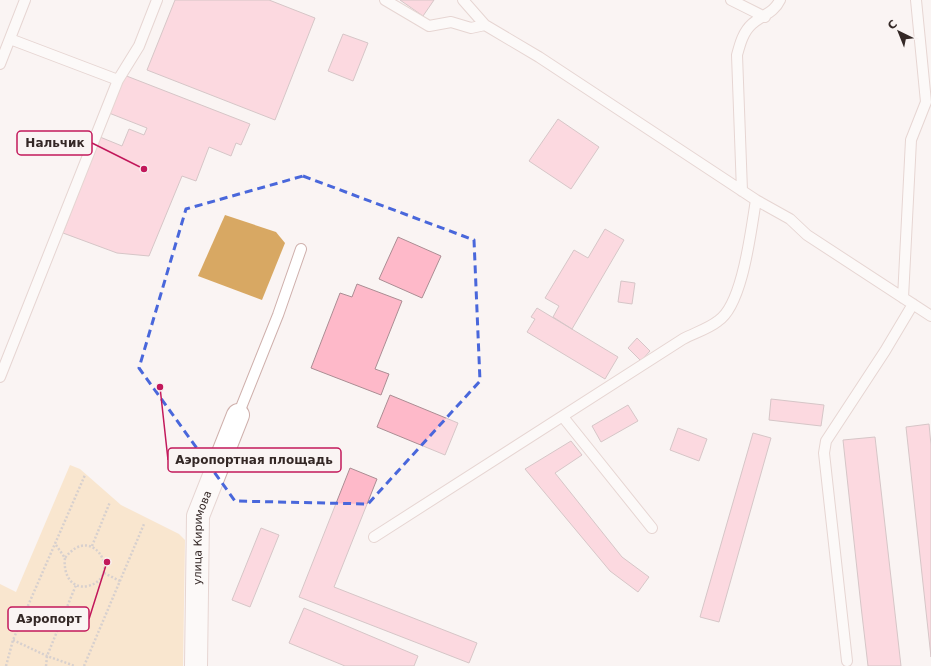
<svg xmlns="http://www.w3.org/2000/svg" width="931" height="666" font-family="'DejaVu Sans',sans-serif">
  <rect width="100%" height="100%" fill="#faf4f3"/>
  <path fill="#f9d5a5" d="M70,465L80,469L121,505L179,534L185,540L183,666H0V584L16,592Z"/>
  <path fill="#d8a863" d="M225,215L276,232L285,243L262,300L198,276Z"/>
  <path fill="#feb9c9" stroke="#ab8d93" d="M175,0H269L315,18L275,120L147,70Z
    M400,0H434L423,16Z
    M343,34L368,43L353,81L328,71Z
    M124,75L250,124L241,145L236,143L231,156L209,147L196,181L182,176L149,256L117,253L63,233L100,137L122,146L129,129L144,135L147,128L109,113Z
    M558,119L599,147L571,189L529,161Z
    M605,229L624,240L572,329L553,317L559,306L545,298L574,250L588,258Z
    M398,237L441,256L422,298L379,279Z
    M621,281L635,283L632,304L618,302Z
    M357,284L402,301L375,369L389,374L381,395L311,368L340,293L352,297Z
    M537,308L618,357L605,379L527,332L535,319L531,317Z
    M637,338L650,351L641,361L628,348Z
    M390,395L458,423L445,455L377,427Z
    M771,399L824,405L821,426L769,420Z
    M628,405L638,421L601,442L592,426Z
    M929,424L931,445V657L906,427Z
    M678,428L707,439L699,461L670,450Z
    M753,433L771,438L719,622L700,617Z
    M875,437L901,666H868L861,606L843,440Z
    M571,441L582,455L555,473L622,557L649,577L638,592L610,571L525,469Z
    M350,468L377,479L334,587L477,643L469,663L299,597Z
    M261,528L279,535L250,607L232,600Z
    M304,608L418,656L414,666H345L289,643Z"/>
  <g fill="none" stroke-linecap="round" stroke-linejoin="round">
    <g stroke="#cfb0ac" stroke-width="12">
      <path id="lane" d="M385,0L429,26L451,22L471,28L485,25
        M463,0L485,25L539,57L756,200L790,219L807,235L931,316
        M731,0L765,17
        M10,39L118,80
        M0,64L25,0
        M742,191L737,55C740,44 743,32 752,24C762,15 774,13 780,0
        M903,298L911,140L926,102L916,0
        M0,377L118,80L139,46L157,0
        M238,415L278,315L301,249
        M563,417L652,528
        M374,537L683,339C694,333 708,329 718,321C743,305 751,229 756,200
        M847,661L824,453L826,441L885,351L913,304"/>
    </g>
    <g stroke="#cfb0ac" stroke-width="24">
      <g id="secondary">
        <path id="s1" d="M196,666L198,516L238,415"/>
      </g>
    </g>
    <path stroke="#ada4a3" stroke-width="2.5" stroke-dasharray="2 2" stroke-linecap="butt" d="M56,545L65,558C63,572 70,590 88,586C124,577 93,521 65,558
      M92,546L110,502
      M104,573L120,581
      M13,640L47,656L75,666
      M6,666L13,640L85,475
      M46,666L47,656L76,585
      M84,666L144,524"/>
    <use href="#lane" stroke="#fff" stroke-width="10"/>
    <use href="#secondary" stroke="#fff" stroke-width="22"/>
  </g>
  <path d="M0 0H931V666H0ZM303,176L474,240L480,381L368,504L235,501L139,368L186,209Z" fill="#faf4f3" fill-opacity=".55" fill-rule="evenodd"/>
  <path fill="none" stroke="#4967db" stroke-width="3" stroke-dasharray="8 5" stroke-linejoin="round" d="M303,176L474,240L480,381L368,504L235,501L139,368L186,209Z"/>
  <g text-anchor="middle" stroke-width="3.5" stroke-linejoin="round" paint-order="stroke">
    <g font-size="11" fill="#342826" stroke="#faf4f3">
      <text dy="4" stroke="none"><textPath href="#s1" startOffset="129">улица Киримова</textPath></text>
    </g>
  </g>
  <path fill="none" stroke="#c2185b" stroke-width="1.5" d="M144 169L92 143M160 387L168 460M107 562L89 619"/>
  <g fill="#c2185b" stroke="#faf4f3" stroke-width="1.5">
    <circle cx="144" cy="169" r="4"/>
    <circle cx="160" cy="387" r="4"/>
    <circle cx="107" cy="562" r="4"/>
  </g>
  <g fill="#faf4f3" stroke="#c2185b" stroke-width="1.5">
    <rect x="17" y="131" width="75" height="24" rx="4"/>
    <rect x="168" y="448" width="173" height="24" rx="4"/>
    <rect x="8" y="607" width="81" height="24" rx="4"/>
  </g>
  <g font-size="12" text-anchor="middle" font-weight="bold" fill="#342826">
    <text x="55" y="147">Нальчик</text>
    <text x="254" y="464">Аэропортная площадь</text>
    <text x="49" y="623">Аэропорт</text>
  </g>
  <g transform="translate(899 32) rotate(317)" stroke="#faf4f3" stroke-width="3" paint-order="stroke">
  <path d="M0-3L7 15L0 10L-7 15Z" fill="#342826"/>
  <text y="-6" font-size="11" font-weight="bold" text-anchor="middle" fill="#342826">С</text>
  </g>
</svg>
